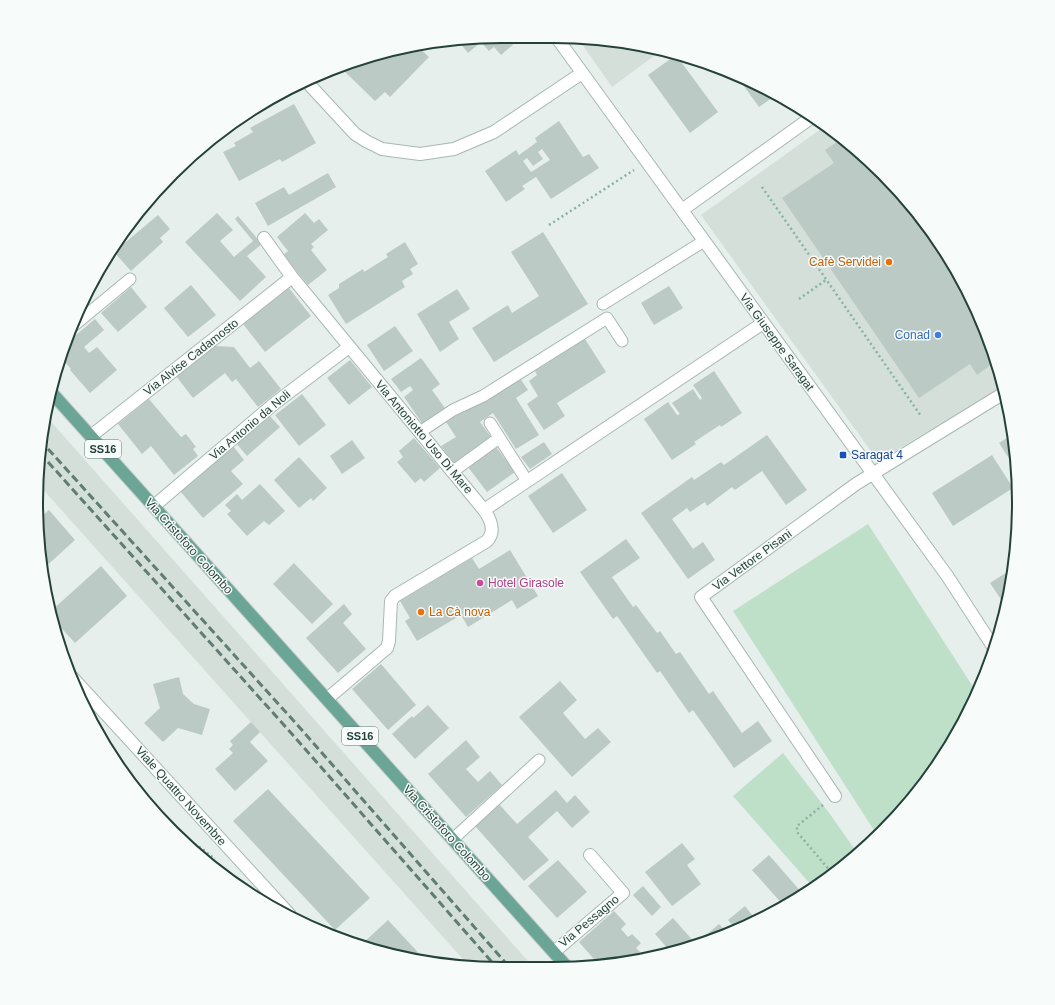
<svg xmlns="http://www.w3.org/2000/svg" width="1055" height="1005" font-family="Helvetica,sans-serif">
  <rect width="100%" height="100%" fill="#e6efeb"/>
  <path fill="#d4dfda" d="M577,37H583L662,50L612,87Z
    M825,126L837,133L903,195L957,269L994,353L1002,387L878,461L701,215Z
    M46,416L534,968L502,969L469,966L40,486V442Z"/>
  <path fill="#bfe0c8" d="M868,524L977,693L971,709L922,787L877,835L733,611Z
    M783,753L830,814L858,854L813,887L733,796Z"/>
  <path fill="#bbcac4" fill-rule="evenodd" d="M516,40L517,41L501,55L494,47L489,51L481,42L468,53L460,43Z
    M411,45H416L429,57L390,97L385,92L375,101L340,67Z
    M676,55L718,112L690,133L648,75Z
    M736,75L759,84L776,95L759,107Z
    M294,104L316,143L282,162L280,159L239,181L223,152L236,146L234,143L253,132L250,128Z
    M559,121L583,157L589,154L599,168L551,199L536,177L522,186L525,189L506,202L485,171L516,150L519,155L537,142L535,138ZM542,149L550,160L531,172L523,161L527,158L533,166L543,159L538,152Z
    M843,138L903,195L957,269L994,353L996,361L977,375L970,364L919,398L782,198L834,163L825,150Z
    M328,173L336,187L268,226L255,203L284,187L289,195Z
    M217,213L233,230L220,241L234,257L253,241L235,219L238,216L262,244L247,256L266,277L240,301L185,242Z
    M305,213L314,223L319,219L328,230L311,244L314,247L311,250L327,270L308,285L283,255L288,251L277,237Z
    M158,215L170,229L160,238L163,242L131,271L114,252Z
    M543,232L588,304L494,362L472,328L508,305L512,313L539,296L511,252Z
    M405,242L418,264L410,269L413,274L402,281L405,287L346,324L328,295L339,288V284L363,269L364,272L388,257L386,254Z
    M191,285L216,315L188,337L164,308Z
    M669,286L683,308L654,325L641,303Z
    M131,287L147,307L118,332L101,313Z
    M289,288L311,316L265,352L243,324Z
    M457,289L470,309L449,322L459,339L440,352L417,314Z
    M95,319L104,330L84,347L89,353L97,347L117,370L90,393L70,370L71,369L60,356L64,345Z
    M395,326L413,351L384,371L367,345Z
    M585,339L606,372L557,403L565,416L544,430L527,404L538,396L529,381L537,375L535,371Z
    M215,346L234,347L250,368L259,361L281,389L258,407L236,379L232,382L225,373L193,398L176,376Z
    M421,358L440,384L432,390L445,408L422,423L404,397L413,390L410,386L401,392L391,379Z
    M350,360L372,387L349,405L327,378Z
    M714,371L742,413L721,427L720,425L694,442L696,444L672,460L644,419L668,402L677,415L680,414L672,403L693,389L700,400L702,398L693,385Z
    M519,377L528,390L516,398L539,435L516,449L493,413L480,422L491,437L454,463L441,446L456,437L446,422Z
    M302,394L326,425L299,446L275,415Z
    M149,399L181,437L186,434L196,447L193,449L198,456L174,475L151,446L142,454L118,424Z
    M269,415L280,427L247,456L236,443Z
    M1013,434L1015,442L1016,469L999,443Z
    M767,435L807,490L786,505L762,471L735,490L732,487L707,506L705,502L690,512L687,508L672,519L693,549L703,542L715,560L688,579L641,513L692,477L694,480L721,462L724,465Z
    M414,438L440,468L424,482L421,478L415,483L397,462L403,457L399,451Z
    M352,440L365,458L342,474L330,456Z
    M544,442L552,454L530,469L521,457Z
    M233,446L244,460L231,471L243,484L203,518L180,491Z
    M496,447L515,472L487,492L468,467Z
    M992,455L1013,488L953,526L932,493Z
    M299,457L327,488L313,501L311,498L299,508L274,480Z
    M562,473L587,510L553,533L528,496Z
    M260,484L285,511L269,525L264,521L247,536L227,514L231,511L225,505L237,494L242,500Z
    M49,510L75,540L42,570L40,563V518Z
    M626,539L640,558L612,577L633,607L636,605L657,633L660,631L676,654L680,652L709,694L713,691L742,733L758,721L772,741L734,768L693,710L689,713L660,671L657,673L617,616L613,619L580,572Z
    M510,550L538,596L517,609L512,600L468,627L461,615L417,641L405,621L410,618L400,601L472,558L479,569Z
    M294,563L333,604L312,624L273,584Z
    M101,566L127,596L75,643L53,619L51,611Z
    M1012,569L1006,607L990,583Z
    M344,604L352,614L343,623L366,649L338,673L306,638Z
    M381,664L416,705L388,730L352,689Z
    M179,677L183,694L194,704L210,709L202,735L178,728L163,742L144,723L160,708L153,684Z
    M560,681L577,700L563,713L585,739L598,728L611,742L572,777L519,717Z
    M428,705L449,728L415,759L392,734L412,716L413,718Z
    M251,722L260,732L250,742L268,761L235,791L215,769L233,753L229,749L233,745L230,741Z
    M466,740L480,757L466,769L478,782L490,771L502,785L466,817L428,774Z
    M268,789L370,898L335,930L233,821Z
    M556,790L567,803L575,795L590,812L572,828L557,811L528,837L549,860L524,881L475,826L499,804L517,824Z
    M682,843L695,859L687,865L701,884L672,906L645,872Z
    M769,855L803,894L785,907L752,870Z
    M558,860L587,892L557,918L528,886Z
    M643,886L661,907L652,916L633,895Z
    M745,906L756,920L702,944L700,945L698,942L719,924L727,933L734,927L728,920Z
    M614,911L626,924L621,929L628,937L632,934L641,943L636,948L640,952L630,961L613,965L600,966L579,942Z
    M673,918L688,935L697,946L675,951L673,948L670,951L655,934Z
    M388,920L426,961L411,960L361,945Z"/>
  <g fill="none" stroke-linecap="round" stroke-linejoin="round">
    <g stroke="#a8b8b2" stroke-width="13">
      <path id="service" d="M603,304L704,241
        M72,327L130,279
        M490,423L527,481
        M420,432L453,410L483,396L607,318L622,341
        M452,472L499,438
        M453,839L539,760"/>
    </g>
    <g stroke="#a8b8b2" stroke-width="14">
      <path id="minor" d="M557,38L948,577L994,648
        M306,81L355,134L366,141L382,149L420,154L454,149L494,132L582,73
        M682,210L812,117
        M264,238L292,277
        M91,436L292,277L484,510C491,520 496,531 487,541L395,596L391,601L389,641L387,648L327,699
        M154,506L275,403L349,347
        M484,510L763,323
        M72,677L290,915
        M835,796L701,597L856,484L1004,393
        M554,952L623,893L590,855"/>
    </g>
    <g stroke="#c2cac8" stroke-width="14">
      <path id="primary" d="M51,392L567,967"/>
    </g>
    <path stroke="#86b3a5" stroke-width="2.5" stroke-dasharray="2 3" stroke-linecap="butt" d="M762,187L921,416
      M549,225L634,170
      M799,299L826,280
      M823,805L797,826V832L832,873
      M178,833L201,848L215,859"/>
    <use href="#service" stroke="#fff" stroke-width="11"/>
    <use href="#minor" stroke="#fff" stroke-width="12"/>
    <use href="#primary" stroke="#6aa596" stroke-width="12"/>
    <path stroke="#5f7d75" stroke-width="3" stroke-dasharray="8 4" stroke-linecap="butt" d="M40,440L301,729L511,969
      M40,453L292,734L498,969"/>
  </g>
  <g fill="#e8710a" stroke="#f7fbf9" stroke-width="1.5">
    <circle cx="889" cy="262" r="4"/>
    <circle cx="421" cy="612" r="4"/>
  </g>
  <circle fill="#3f7fe0" stroke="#f7fbf9" stroke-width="1.5" cx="938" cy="335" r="4"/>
  <rect fill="#1a4fb4" stroke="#f7fbf9" stroke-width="1.5" x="839" y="451" width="8" height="8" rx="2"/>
  <circle fill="#d1479c" stroke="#f7fbf9" stroke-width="1.5" cx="480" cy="583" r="4"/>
  <g text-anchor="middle" stroke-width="3" stroke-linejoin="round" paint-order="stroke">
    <g fill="#f7fbf9" stroke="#637a73" stroke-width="1">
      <rect x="85" y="440" width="36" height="18" rx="3"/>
      <rect x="342" y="727" width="36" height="18" rx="3"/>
    </g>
    <g font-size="11" font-weight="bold" fill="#24423a">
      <text x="103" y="453">SS16</text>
      <text x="360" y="740">SS16</text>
    </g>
    <g font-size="12" fill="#c56008" stroke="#f7fbf9" text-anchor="end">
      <text x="881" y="266">Cafè Servidei</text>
      <text x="429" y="616" text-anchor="start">La Cà nova</text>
    </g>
    <g font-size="12" fill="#366cbe" stroke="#f7fbf9" text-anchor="end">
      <text x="930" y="339">Conad</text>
    </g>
    <g font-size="12" fill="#24423a" stroke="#f7fbf9">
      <text transform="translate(777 342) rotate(54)" y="4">Via Giuseppe Saragat</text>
      <text transform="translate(191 357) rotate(-38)" y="4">Via Alvise Cadamosto</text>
      <text transform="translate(250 425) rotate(-40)" y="4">Via Antonio da Noli</text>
      <text transform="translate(424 437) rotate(50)" y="4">Via Antoniotto Uso Di Mare</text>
      <text transform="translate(189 546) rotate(48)" y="4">Via Cristoforo Colombo</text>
      <text transform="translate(752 560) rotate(-36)" y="4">Via Vettore Pisani</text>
      <text transform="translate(181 796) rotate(48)" y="4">Viale Quattro Novembre</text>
      <text transform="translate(447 833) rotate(48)" y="4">Via Cristoforo Colombo</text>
      <text transform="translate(589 921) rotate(-40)" y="4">Via Pessagno</text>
    </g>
    <g font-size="12" fill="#164399" stroke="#f7fbf9" text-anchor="start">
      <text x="851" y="459">Saragat 4</text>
    </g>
    <g font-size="12" fill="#b23c85" stroke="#f7fbf9" text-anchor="start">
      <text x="488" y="587">Hotel Girasole</text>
    </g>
  </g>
  <path d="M0 0H1055V1005H0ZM502 43H553A459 459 0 0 1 1012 502V503A459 459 0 0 1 553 962H502A459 459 0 0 1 43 503V502A459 459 0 0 1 502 43Z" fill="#f7fbf9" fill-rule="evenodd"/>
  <path fill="none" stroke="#24423a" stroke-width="2" d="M502 43H553A459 459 0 0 1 1012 502V503A459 459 0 0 1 553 962H502A459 459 0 0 1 43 503V502A459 459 0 0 1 502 43Z"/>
</svg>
